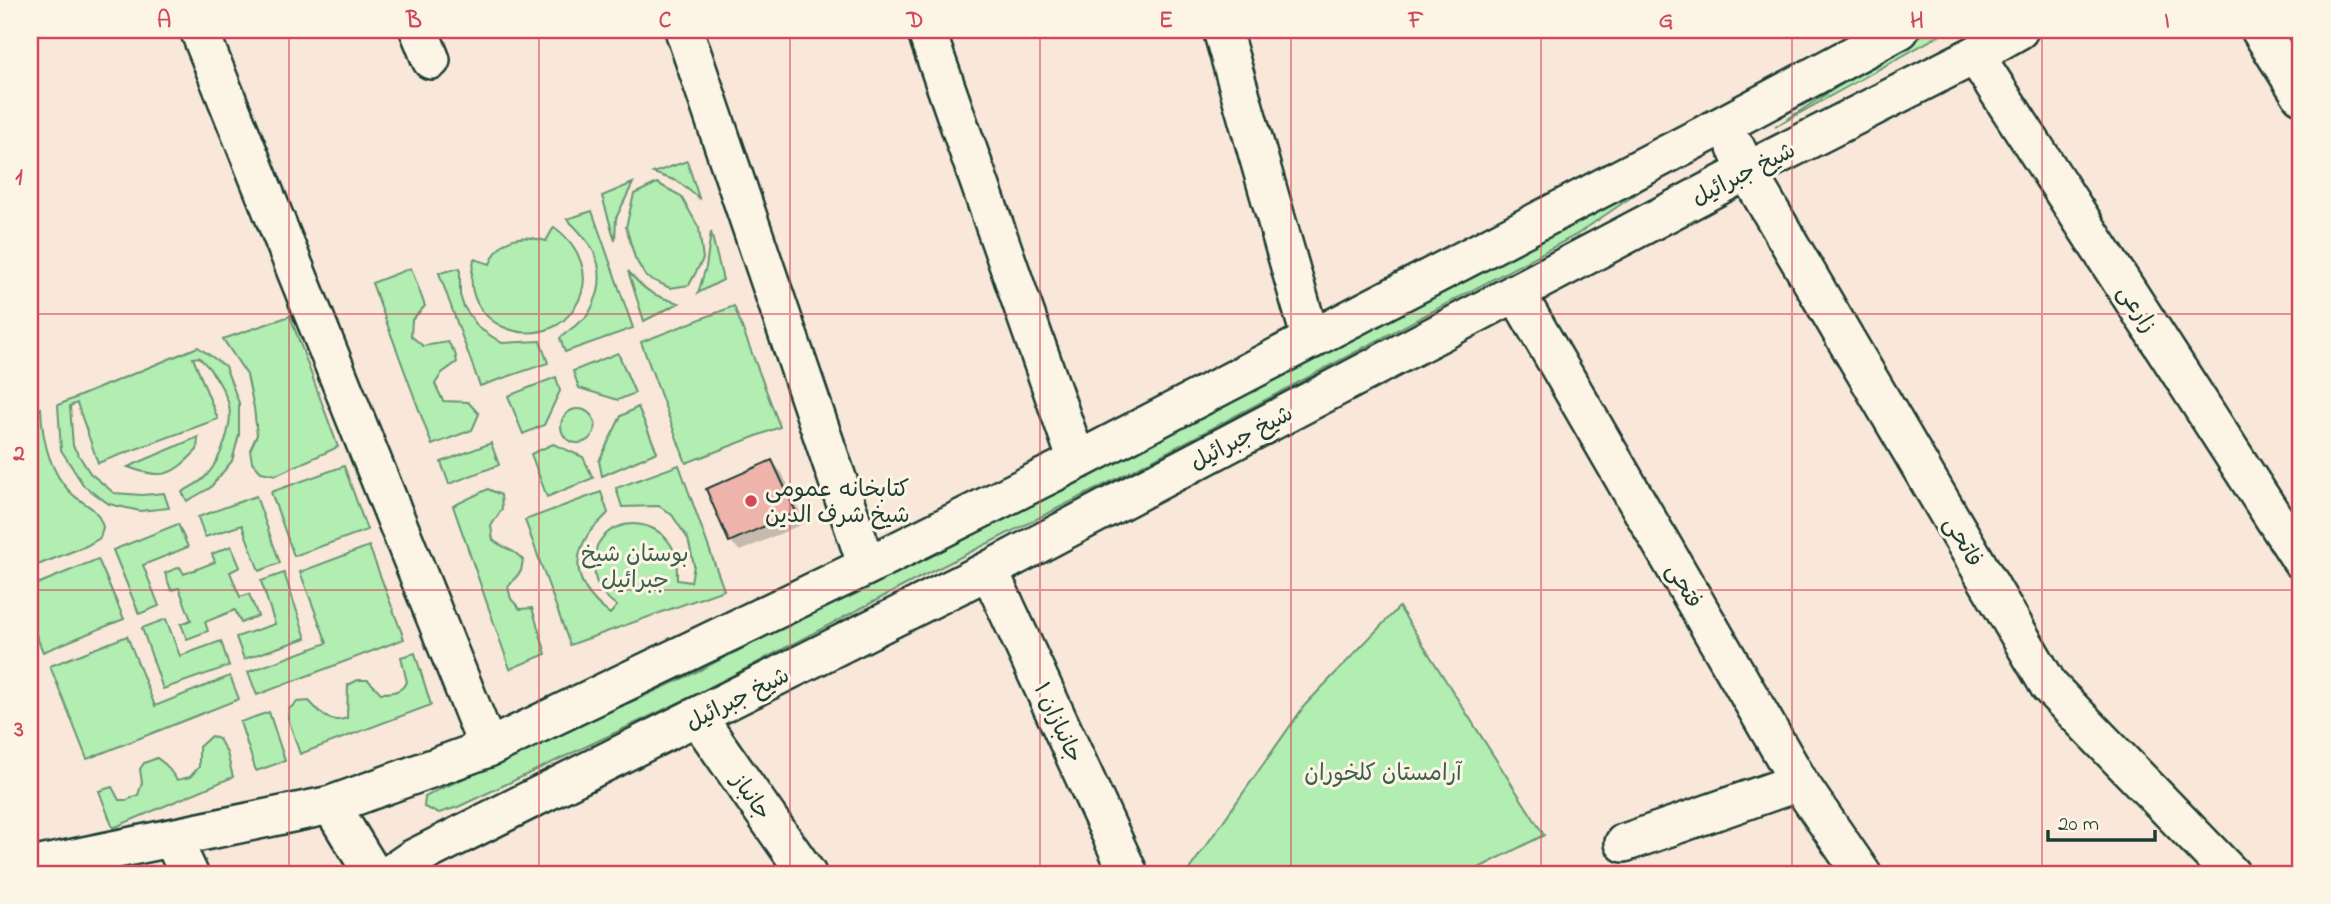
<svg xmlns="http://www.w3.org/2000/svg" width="2331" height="904" font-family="'Indie Flower','Playpen Sans Arabic',sans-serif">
  <rect width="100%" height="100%" fill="#f9e8d9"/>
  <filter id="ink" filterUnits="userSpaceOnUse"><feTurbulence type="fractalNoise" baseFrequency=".0143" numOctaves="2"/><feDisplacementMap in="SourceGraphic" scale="14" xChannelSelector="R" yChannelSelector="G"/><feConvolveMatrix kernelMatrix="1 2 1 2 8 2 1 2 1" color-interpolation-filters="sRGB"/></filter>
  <g filter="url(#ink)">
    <path fill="#b2edb2" stroke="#689573" stroke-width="2" d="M1926,30H1949L1775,127Z
      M1690,157L1576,235L1120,477L917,579L699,693L458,807L439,813L424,807L425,797L436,791L690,675L906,566Z
      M687,161L699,198L677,181L653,173Z
      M633,183L616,218L615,241L602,196Z
      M657,183L681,196L699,228L703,259L689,285L670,288L646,277L635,258L626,227L634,194Z
      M592,211L633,328L565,352L560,338C568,331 578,324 586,317C592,310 595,301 598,292C605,260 589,240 567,219Z
      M554,227C580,246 594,278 575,307C569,316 562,324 551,328C521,341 481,325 473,292C470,282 472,270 474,259L490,264C501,237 519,233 546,241Z
      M711,232L723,280L698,293L706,267Z
      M411,268L425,306L412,320L411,336L423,346L448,342L455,353L457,362L442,373L435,384L443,401L468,402L479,414L472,430L432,445L372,283Z
      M460,268V295L464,307L479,328L502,343L540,341L548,363L480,386L439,273Z
      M628,271C645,291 653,296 679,303L644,321Z
      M734,306L780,427L686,463L641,342Z
      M290,316L338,447L276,475L261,472L252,462L250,450L257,435L254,408L247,375L223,339Z
      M198,347L225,366L239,403V435L232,461L210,488L187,501L182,492C190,487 200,483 205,477C220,462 235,423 228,402C222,383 212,370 199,357L193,358L218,419L98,463L77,403L70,406L73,446L90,473L114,493L142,495L164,493L169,508L140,511L109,504L84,486L61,450L58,405Z
      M618,353L635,393L618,400L579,388L573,371Z
      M556,377L560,391L544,425L523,434L508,396Z
      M638,407L657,452L602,476L599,461L621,416Z
      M41,408C42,438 48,469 70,492C85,507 96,504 103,527L100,538L86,546L30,568V413Z
      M561 426a17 17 0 1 1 34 0a17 17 0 1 1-34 0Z
      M198,437L197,450C172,476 162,480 128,467Z
      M491,443L499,465L449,484L441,462Z
      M553,444L583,457L593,478L547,497L531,454Z
      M679,465L724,590L570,645L525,520L601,492L608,513C602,520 594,526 589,533C567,566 582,593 610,614L617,606C600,593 592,582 595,560C595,555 595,549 598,544C616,512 668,520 676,558C677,565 677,573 677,580L691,582L694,565L688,539L672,515L659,506L622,507L616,488Z
      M344,466L367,530L294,556L271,492Z
      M488,489L501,495L502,509L491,526L493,540C505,550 513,548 523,560L521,571L508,587L511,599L520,609L532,608L546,654L510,669L453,506Z
      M256,496L280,563L259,571L242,525L205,537L198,517Z
      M178,524L188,547L143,565L159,606L139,614L113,550Z
      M231,546L240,567L230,572L240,597L249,594L258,616L241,623L235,610L205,622L208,631L187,639L181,624L191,620L179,588L171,590L165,573L180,567L184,574L215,562L212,554Z
      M369,546L404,639L257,695L248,672L327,643L300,572Z
      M98,559L124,619L43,652L30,620V587Z
      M284,573L306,638L244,659L236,637L275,624L261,581Z
      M1399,607L1544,835L1467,874H1186L1305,705Z
      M166,619L180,656L221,641L229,666L163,689L142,628Z
      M127,636L155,706L230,676L239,699L87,759L50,666Z
      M415,653L431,705L300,754L288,718L289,709L297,702L309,701C321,713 329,725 347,718L348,685L358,680H368L381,693C392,693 401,692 407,682L401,657Z
      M269,712L285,761L256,771L240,722Z
      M211,736L219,739L227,753L233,777L113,828L99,791L112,787L119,800H127L138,795L142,783L140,769L144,763L157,758L166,765L177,780L190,777L199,767V747Z
      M290,870L286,874H224L223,871Z"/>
    <path fill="#0003" d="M772,462L782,473L805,523L740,551L730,541Z"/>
    <path fill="#eeb4ab" stroke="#1f3d34" stroke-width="2" d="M772,460L796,512L729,542L706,489Z"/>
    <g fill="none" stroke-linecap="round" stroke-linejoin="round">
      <g stroke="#1f3d34" stroke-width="42">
        <path id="minor" d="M199,30L488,748
          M419,30L431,60
          M684,30L867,566
          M926,30L1077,461
          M1222,30L1311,340
          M2260,30L2301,95
          M1975,55L2301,560
          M1736,148L1747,171L2049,686L2231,874
          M1516,292L1799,782L1862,874
          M989,570L1129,874
          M698,718L807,874
          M331,805L373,874
          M172,838L189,874
          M1624,843L1799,782
          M30,867L331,805L488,748L867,566L1077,461L1725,124L1900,30
          M390,874L412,859L989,570L1747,171L1975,55L2019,30"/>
      </g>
      <use href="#minor" stroke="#fcf5e5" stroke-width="37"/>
    </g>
  </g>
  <path fill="none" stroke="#d1495b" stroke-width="2" stroke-opacity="0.55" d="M289,30V874M539,30V874M790,30V874M1040,30V874M1291,30V874M1541,30V874M1792,30V874M2042,30V874M30,314H2301M30,590H2301"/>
  <circle fill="#d1495b" stroke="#fcf5e5" stroke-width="2.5" cx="751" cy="501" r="7"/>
  <g text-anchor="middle" stroke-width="6" stroke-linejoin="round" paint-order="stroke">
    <g font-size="23" fill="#1f3d34" stroke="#fcf5e5">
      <text transform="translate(1743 173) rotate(-27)" y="8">شیخ جبرائیل</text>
      <text transform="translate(2138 308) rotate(57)" y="8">زارعی</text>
      <text transform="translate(1241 437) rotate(-28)" y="8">شیخ جبرائیل</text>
      <text transform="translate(1964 541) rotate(60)" y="8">فاتحی</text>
      <text transform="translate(1685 585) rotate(60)" y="8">فتحی</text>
      <text transform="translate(737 698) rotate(-27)" y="8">شیخ جبرائیل</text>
      <text transform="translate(1059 722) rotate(65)" y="8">جانبازان ۱</text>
      <text transform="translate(752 796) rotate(55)" y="8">جانباز</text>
    </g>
    <g font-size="23" fill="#1f3d34" stroke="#fcf5e5" text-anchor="start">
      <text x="765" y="496">کتابخانه عمومی<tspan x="765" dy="26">شیخ شرف الدین</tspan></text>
    </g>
    <g font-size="23" fill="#3c604d" stroke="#fcf5e5">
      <text x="635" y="561">بوستان شیخ<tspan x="635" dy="26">جبرائیل</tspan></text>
      <text x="1383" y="780">آرامستان کلخوران</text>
    </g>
  </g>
  <rect width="2331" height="904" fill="none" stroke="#fcf5e5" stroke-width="77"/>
  <path d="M2048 830v10h107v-10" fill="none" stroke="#1f3d34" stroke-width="3.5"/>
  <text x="2058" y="830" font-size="21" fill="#1f3d34" stroke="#fcf5e5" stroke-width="5" paint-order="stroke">20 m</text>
  <rect x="38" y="38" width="2254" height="828" fill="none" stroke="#d1495b" stroke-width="2.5"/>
  <g font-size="23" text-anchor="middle" font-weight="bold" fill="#d1495b">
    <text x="164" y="27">A</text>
    <text x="414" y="27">B</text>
    <text x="665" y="27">C</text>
    <text x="915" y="27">D</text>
    <text x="1166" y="27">E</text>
    <text x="1416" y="27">F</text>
    <text x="1666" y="27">G</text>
    <text x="1917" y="27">H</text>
    <text x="2167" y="27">I</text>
    <text x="19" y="184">1</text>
    <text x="19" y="460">2</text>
    <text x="19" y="736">3</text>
  </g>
</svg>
